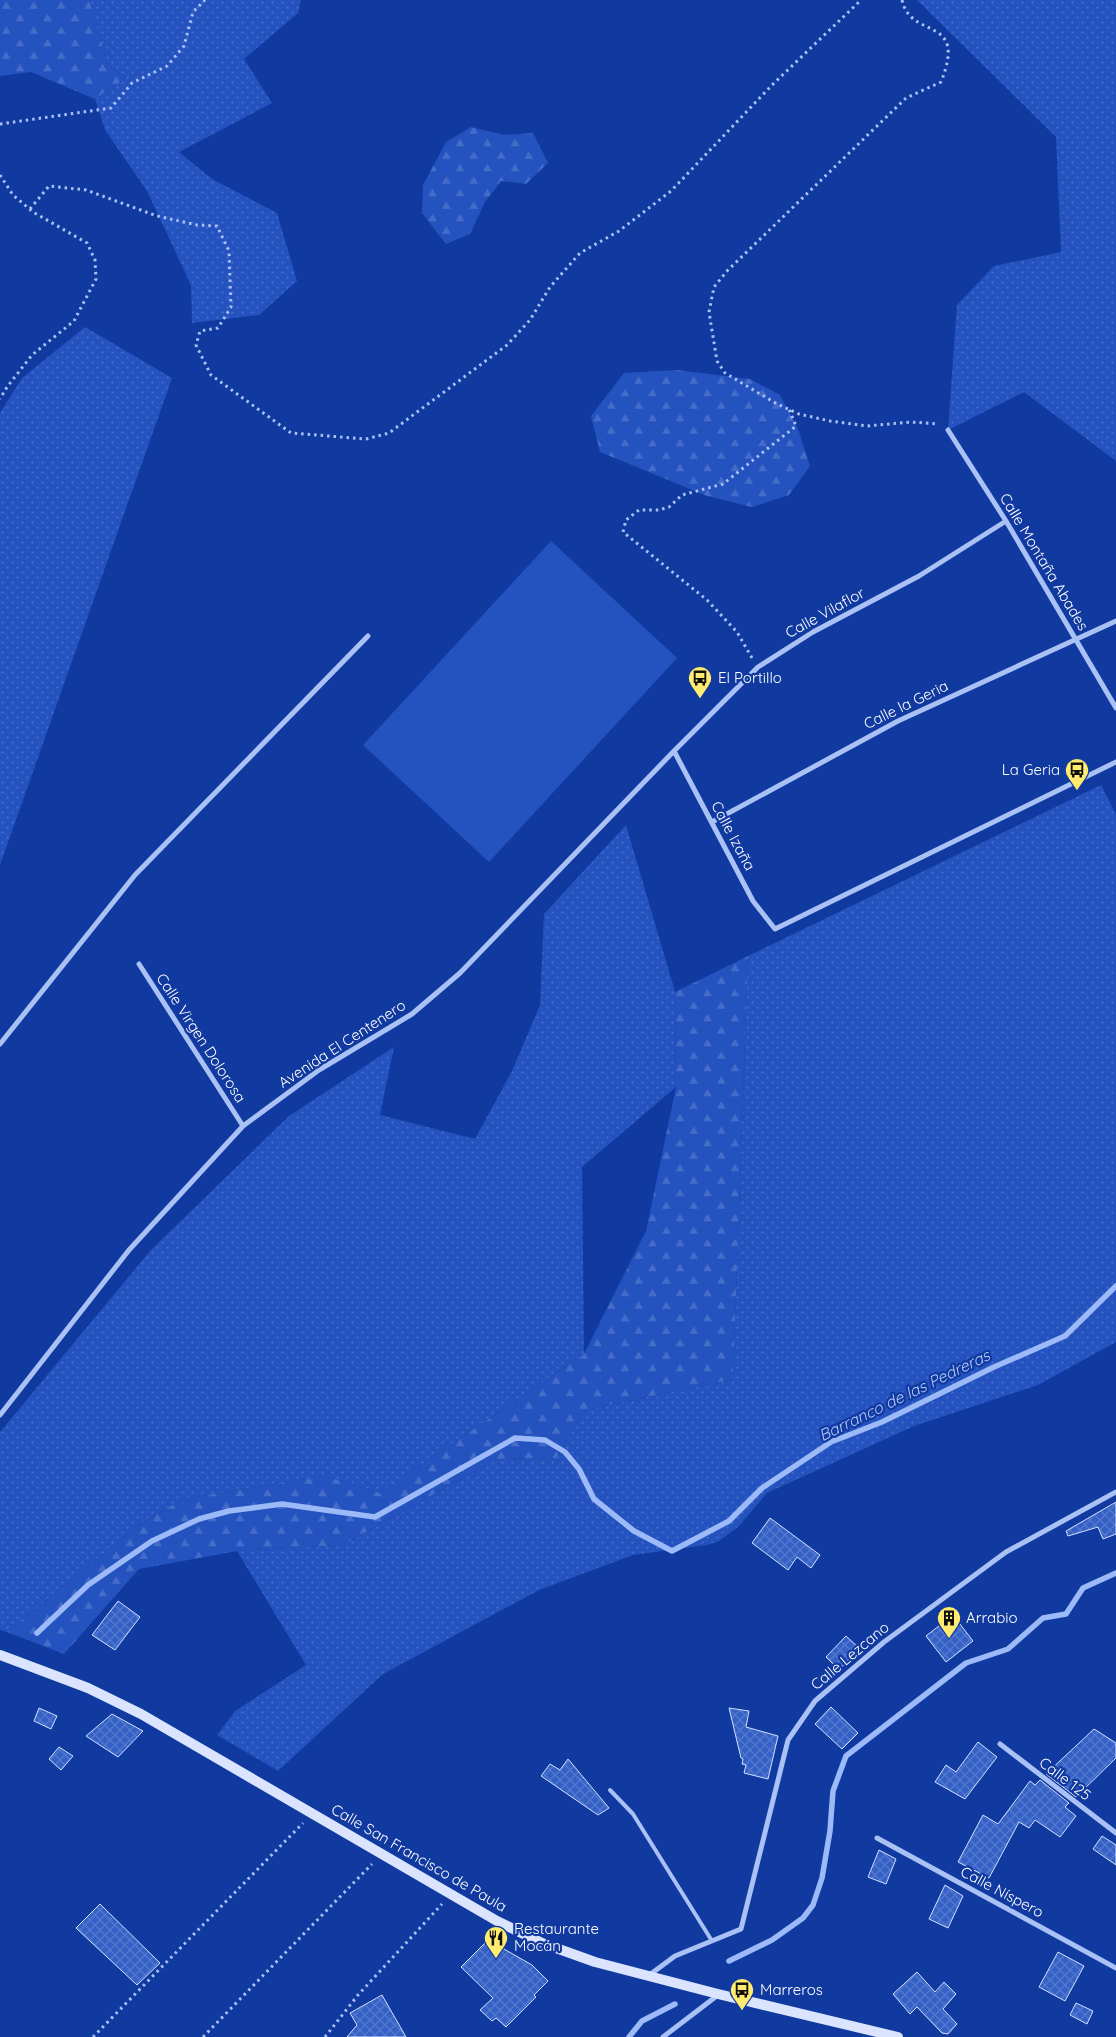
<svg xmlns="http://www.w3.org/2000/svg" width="1116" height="2037" font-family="Quicksand,sans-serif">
  <defs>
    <pattern id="grass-dots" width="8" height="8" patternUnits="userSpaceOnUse" patternTransform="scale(1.25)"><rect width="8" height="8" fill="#2452bf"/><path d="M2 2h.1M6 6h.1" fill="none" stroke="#456cc9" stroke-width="1.8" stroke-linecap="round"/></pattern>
    <pattern id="forest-firs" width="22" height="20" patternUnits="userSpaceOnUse" patternTransform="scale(1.25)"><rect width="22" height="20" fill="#2452bf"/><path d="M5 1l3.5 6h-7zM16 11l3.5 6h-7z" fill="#456cc9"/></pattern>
    <pattern id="building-cross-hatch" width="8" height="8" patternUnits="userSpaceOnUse" patternTransform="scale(1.25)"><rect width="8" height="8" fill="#3561c6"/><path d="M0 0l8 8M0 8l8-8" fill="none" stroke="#5379cf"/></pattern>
  </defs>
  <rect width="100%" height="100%" fill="#113aa1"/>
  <path fill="url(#grass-dots)" d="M91,0H301L298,13L244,59L272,103L179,152L212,179L277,213L297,281L259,315L192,323L191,285L147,191L105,130L95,99L126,78L107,63L90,2Z
    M917,0H1116V461L1024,392L948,430L957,305L994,266L1061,252L1056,137Z
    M85,327L172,378L0,865V413L22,378Z
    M1101,785L1116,814V1342L1038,1385L914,1426L767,1493L738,1527L719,1541L707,1545L633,1555L539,1590L383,1674L278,1771L217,1735L235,1711L306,1665L237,1551L343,1545L497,1459L556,1458L585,1410L733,1379L748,956Z
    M626,825L675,992L676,1087L582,1167L584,1354L380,1493L325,1476L183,1499L140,1524L7,1632L0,1630V1432L151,1250L289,1116L394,1047L380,1115L475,1139L512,1071L540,1005L544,914Z"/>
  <path fill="url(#forest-firs)" d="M0,0H91L90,2L107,63L126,78L95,99L31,72L0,76Z
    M471,127L504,135L533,133L548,163L526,184L501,181L485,202L470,234L446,244L422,213L423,185L446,142Z
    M677,370L750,379L780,395L798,429L810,466L789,495L752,507L707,496L600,452L591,416L624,373Z
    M748,956L733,1379L585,1410L556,1458L497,1459L343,1545L237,1551L139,1569L64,1654L7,1632L140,1524L183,1499L325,1476L380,1493L584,1354L646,1231L676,1087L675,992Z"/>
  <path fill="#2452bf" d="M551,541L677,658L489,862L363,745Z"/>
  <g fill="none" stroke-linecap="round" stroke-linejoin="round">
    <path stroke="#9cb9f8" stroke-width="5.5" d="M37,1633L88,1585L152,1541L199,1519L229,1511L282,1504L375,1517L515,1438L545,1440L565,1452L579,1469L594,1499L634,1531L672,1551L729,1521L762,1488L831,1442L882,1422L994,1367L1065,1336L1116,1286
      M729,1961L772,1940L803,1918L813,1905L822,1878L830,1831L833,1791L846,1756L966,1663L1008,1649L1043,1618L1066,1614L1083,1588L1116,1573
      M629,2037L642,2021L675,2004"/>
  </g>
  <path fill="url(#building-cross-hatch)" stroke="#d3e0fe" d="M1116,1502V1534L1103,1539L1098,1527L1068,1536L1066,1531Z
    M770,1518L820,1555L811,1568L797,1557L788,1570L752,1543Z
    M118,1601L140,1617L115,1650L92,1635Z
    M953,1615L973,1641L946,1662L926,1636Z
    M846,1636L859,1648L839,1670L826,1657Z
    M831,1707L858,1733L842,1749L815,1724Z
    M39,1708L57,1716L51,1729L34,1721Z
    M729,1708L749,1711L746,1727L778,1736L768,1779L744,1773L746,1765L742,1764L743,1759L741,1758Z
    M112,1714L143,1731L118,1757L86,1736Z
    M1094,1729L1116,1743V1758L1076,1797L1046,1774Z
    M978,1742L997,1757L965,1799L935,1782L946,1765L956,1772Z
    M59,1747L73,1756L61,1770L49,1759Z
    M568,1759L609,1808L598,1815L541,1776L550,1764L560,1770Z
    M1040,1780L1069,1803L1065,1807L1076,1816L1060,1837L1035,1820L1029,1828L1019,1822L989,1878L958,1862L983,1815L998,1824L1030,1781L1035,1785Z
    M1102,1836L1116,1845V1865L1093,1849Z
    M879,1850L896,1859L886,1884L868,1877Z
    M945,1885L963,1896L948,1928L929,1919Z
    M100,1904L160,1963L137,1985L76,1928Z
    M488,1940L532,1965L548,1981L534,1995L536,1997L506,2027L496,2018L492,2021L480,2010L493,1998L461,1967Z
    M1058,1952L1084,1966L1065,2001L1039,1987Z
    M917,1972L935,1992L944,1982L956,1994L943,2009L957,2024L948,2034L942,2033L917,2007L910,2014L893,1994Z
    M382,1995L406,2037H347L357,2025L350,2013Z
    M1076,2003L1093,2011L1087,2024L1070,2015Z"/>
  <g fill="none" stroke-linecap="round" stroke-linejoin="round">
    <path stroke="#aac1f5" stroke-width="3" stroke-dasharray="2.5 4" stroke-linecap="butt" d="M902,0C911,41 968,14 941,82L906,98L727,271L714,287L709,312L717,361L725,373L777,404L799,414L830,421L867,426L911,422L939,424
      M0,124L111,108L132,83L167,66L184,46L193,12L205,0
      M0,175L13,195L33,212L87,243L95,260L96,279L74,321L32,355L7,387L0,399
      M30,209L49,186L86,190L157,216L197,225L217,226L229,251L231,307L218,328L200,331L196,345L211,375L291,433L366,439L389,433L507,345L530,320L550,287L580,253L619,231L671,191L772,85L861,0
      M752,658L737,632L707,600L623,532L626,520L639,510H659L669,507L682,495L723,484L796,426L789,409
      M93,2037L303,1823
      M203,2037L372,1864
      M325,2037L358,1995L442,1904"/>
    <path stroke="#aac1f5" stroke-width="4" d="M610,1790L633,1814L712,1941"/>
    <path stroke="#aac1f5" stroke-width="5" d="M948,430L1006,521L1116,708
      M674,751L753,901L775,929L1116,762
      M712,822L898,721L1116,621
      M139,964L243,1126
      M0,1044L135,875L368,636
      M0,1415L129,1250L243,1126L319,1070L412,1014L460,973L674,751L758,667L813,632L919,576L1006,521
      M1000,1744L1116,1833
      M877,1838L1116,1968
      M648,1976L675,1956L741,1929L788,1740L815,1701L884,1642L1006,1552L1116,1492
      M663,2037L718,1995"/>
    <path stroke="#dae4fe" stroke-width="10" d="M0,1655L88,1688L141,1714L497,1921L542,1943L595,1962L718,1994L898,2037"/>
  </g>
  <defs>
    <g id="bus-pin" transform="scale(1.25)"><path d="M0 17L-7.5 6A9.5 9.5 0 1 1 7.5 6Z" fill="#ffeb6e" stroke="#113aa1"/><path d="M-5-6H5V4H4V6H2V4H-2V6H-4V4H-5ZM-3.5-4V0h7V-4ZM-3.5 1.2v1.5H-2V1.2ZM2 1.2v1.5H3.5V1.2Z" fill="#111"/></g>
    <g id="building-pin" transform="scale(1.25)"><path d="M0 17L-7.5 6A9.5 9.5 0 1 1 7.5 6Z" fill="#ffeb6e" stroke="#113aa1"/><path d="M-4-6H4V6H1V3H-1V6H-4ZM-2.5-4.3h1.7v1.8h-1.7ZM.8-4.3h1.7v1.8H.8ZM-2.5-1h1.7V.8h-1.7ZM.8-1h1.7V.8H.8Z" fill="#111"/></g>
    <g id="restaurant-pin" transform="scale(1.25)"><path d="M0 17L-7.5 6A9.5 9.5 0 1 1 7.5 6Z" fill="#ffeb6e" stroke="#113aa1"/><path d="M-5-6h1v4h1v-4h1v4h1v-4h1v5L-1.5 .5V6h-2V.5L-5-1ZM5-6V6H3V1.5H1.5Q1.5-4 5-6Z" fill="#111"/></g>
  </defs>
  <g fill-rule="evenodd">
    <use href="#bus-pin" x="700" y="678"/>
    <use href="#bus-pin" x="1077" y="770"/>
    <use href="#building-pin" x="949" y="1618"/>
    <use href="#restaurant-pin" x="496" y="1938"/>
    <use href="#bus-pin" x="742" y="1990"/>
  </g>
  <g text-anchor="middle" stroke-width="4.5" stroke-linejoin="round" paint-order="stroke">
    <g font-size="15" fill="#fff" stroke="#113aa1">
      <text transform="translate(1044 562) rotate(59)" y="5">Calle Montaña Abades</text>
      <text transform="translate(825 613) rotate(-29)" y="5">Calle Vilaflor</text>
      <text transform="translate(906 705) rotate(-26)" y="5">Calle la Geria</text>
      <text transform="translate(733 836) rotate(62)" y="5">Calle Izaña</text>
      <text transform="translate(201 1038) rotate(57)" y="5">Calle Virgen Dolorosa</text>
      <text transform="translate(342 1044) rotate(-33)" y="5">Avenida El Centenero</text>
      <text transform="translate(850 1656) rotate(-40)" y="5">Calle Lezcano</text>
      <text transform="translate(1065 1779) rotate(37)" y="5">Calle 125</text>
      <text transform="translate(419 1858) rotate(30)" y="5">Calle San Francisco de Paula</text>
      <text transform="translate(1002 1892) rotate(28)" y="5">Calle Níspero</text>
    </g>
    <g font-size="15" fill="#fff" stroke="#113aa1" text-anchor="start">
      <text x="718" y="683">El Portillo</text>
      <text x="1060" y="775" text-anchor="end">La Geria</text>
      <text x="966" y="1623">Arrabio</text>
      <text x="514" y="1934">Restaurante<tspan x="514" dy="17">Mocán</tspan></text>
      <text x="760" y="1995">Marreros</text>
    </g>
    <g font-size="16" font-style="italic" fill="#b7ccfb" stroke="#113aa1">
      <text transform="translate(904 1395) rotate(-26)" y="6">Barranco de las Pedreras</text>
    </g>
  </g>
</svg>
